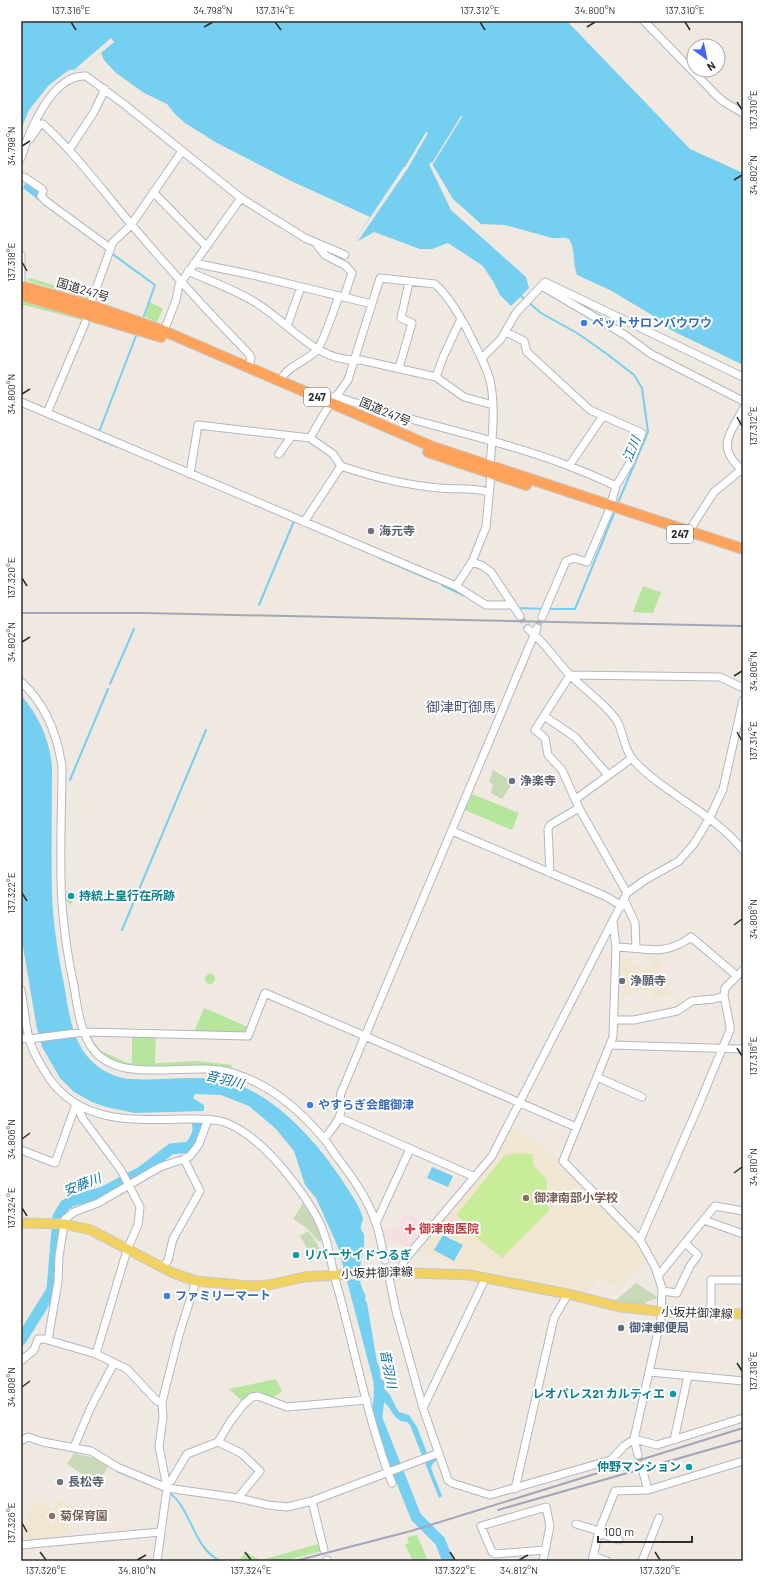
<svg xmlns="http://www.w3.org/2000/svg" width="764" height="1582" font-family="Barlow,'Noto Sans JP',sans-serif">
  <rect width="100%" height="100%" fill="#efe9e1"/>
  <path fill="#f0e6d1" d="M651,957H660L661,982L669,983L670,996L652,998L653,990H638L637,993H630L628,997H623L625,971H620L621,958L633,960V964H639V969H650Z
    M510,1127L534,1139L558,1158L557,1162L641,1248L646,1260L619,1288L600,1278L584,1295L496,1273L466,1269L416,1250Z
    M60,1498L80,1511L65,1536L21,1540V1523L38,1500L52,1509Z"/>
  <path fill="#f5dfe0" d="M405,1213L431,1224L411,1248L383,1237L382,1227L392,1231L395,1225L399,1227Z"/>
  <path fill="#b6e59e" d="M31,278L90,297L89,299L29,281L27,279Z
    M23,302L28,303L132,333L24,305L21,313V303Z
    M150,302L163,309L157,322L145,317Z
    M643,586L661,592L653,613L633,612Z
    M472,794L519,813L512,830L465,810Z
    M67,891L76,895L70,905L66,900Z
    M205 979a5 5 0 1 1 10 0a5 5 0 1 1-10 0Z
    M204,1008L248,1027L245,1033L194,1032Z
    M88,1034L101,1051L128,1063H132V1034H156L155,1063L140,1064L197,1061L232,1065L231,1068C217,1066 204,1065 191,1065C154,1066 105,1076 88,1034Z
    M276,1379L282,1391L270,1400L266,1397L243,1402L229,1389Z
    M417,1535L428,1561H413L405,1545L409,1543L407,1537Z
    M321,1543L323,1551L283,1561H258Z
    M245,1552L260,1560L249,1561L240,1559Z"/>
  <path fill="#c8d9b8" d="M493,770L513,782L502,799L491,793L493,784L489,782Z
    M303,1203L319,1228L323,1241H318L307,1228L293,1219Z
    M308,1231L318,1245L320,1256L310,1263L306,1247L300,1236Z
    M636,1283L659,1298L646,1302V1306L615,1301Z
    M74,1453L94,1458L108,1467L97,1484L67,1464Z"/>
  <path fill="#c9ec9a" d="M518,1153L533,1154V1165L546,1179L549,1211L502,1258L467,1230L457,1214L505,1155Z"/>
  <path fill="#75cff0" d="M21,21H567L690,149L743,173V365L671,330L652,315L610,290L577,275C572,262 576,250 569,239C563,236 558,239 552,238L505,225L481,224L453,199L431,162L429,164L451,210L526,277L529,288L511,306L500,295L494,283L483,266L448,243L432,249H420L374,232L358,241L355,240L370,217L289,180L217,143L185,123L175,114L167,104L144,93L116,73L104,60L101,53L83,69L69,70L49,85L29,110L21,130Z
    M27,181L40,190L36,198L23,188Z
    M21,695C39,716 50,740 52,768C52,810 51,852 52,894C53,924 58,954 64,984C68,1006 70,1029 82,1049C91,1065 112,1078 130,1079C157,1081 185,1076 213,1079C252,1082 289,1114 314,1143C325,1155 362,1205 363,1219C363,1222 360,1225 361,1229C362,1233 364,1232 364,1236C366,1257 352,1273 366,1296L365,1300L367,1303L377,1362C382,1370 379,1378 383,1387C385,1390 388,1392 390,1395C393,1401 395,1406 399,1412L409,1415L417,1427L430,1461L435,1458L437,1460L433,1463L431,1468L442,1496L439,1498L410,1425L407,1422C395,1422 393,1411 386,1404C383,1401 380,1398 377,1395L338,1247L316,1198L305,1185L294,1151L276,1129L249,1106L221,1095L195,1094L193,1098L204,1105V1111L135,1113L106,1107L92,1102L74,1092L60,1078L42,1047L37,1029L21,935Z
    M432,1167L453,1176L448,1187L427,1178Z
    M443,1235L463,1245L454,1261L434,1250Z"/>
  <path fill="#efe9e1" d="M111,38L114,42L101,53L83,69H75Z
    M461,116L462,117L433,164L432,163Z
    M426,132L428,133L408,168L358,241L355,240L404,167H405Z"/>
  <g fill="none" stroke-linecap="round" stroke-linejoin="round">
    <path stroke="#75cff0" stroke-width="2" d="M36,197L42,202
      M111,253L155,285L144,316
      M521,296L541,313L577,333L607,354L634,375L642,388L648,432L617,505
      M99,432L136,336
      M96,438L118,447
      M380,558L436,582
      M442,585L465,596
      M259,605L294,521
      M518,608L543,609
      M548,609H575L615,511
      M110,684L134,629
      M70,780L108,689
      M122,930L206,730
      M27,1440L42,1445
      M117,1471L164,1490
      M169,1493C191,1506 193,1550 221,1561"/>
    <path stroke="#75cff0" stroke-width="11" d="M21,1340L52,1290L58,1217L65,1205L72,1201L103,1192L141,1172L171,1149L190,1147C196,1138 200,1132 197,1121
      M379,1384C381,1395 377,1407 377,1419L416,1517L440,1541L448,1561"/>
    <path stroke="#c8c4bd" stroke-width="7" stroke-dasharray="7 3.5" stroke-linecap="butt" d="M520,616L528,629
      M537,628L542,617
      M638,1455L643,1472"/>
    <g stroke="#b4b7c1" stroke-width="9">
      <path id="minor" d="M644,21L716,95L724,102L743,113
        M30,139L40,124H43C76,154 102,190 131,224C169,269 208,312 249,354L251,358L249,367
        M69,150L94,112L105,89
        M21,158C29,131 52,74 86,76L125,105L241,198L305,238L345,255
        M24,177L42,189L43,191L41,196L47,202L110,248
        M153,192L206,246
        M317,245L325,255L346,266L352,273L344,297
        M21,255V280
        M194,263L248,274L372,304
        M188,271C210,281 233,289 253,301C290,322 314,363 361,360L436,377L464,397L493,405
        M542,286L625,335L651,354L743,401
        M90,305L113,242L131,225L182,151
        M287,326L301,287
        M164,331L176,300L179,285L241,198
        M506,332L524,341L527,352L590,410L642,433L631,461L616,486L609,511L587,562L574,558L566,561L542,617
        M482,358L501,339L516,313L545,282L743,377
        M399,368L412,323L401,318L409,282
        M436,377L444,355L461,319
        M280,381C286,367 306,361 316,351C323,345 335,306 339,296
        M335,396C412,423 493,437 569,466C585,472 601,479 616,486
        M21,402L456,586L486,605H512
        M743,409C729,436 716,447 743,471
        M47,413L85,323
        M279,454L291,437
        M569,466L603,416
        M190,474L198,425L310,438
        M491,474L486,527L472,562L483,566L491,572L520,616
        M488,492C472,487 456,490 439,488C406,485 373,477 341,466L333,454L310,438L325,412L348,380L380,278L435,284C449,297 458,313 467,329C475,346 485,362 490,380C496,407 492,438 490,466
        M304,522L341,466
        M689,531L714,492L741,470
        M456,586L472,562
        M528,629C545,642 556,661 571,676C585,690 603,702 615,718C624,729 622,748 635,762C668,796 712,812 743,850
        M570,675L535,730L545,738L548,755L562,770L579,808L627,893
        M570,675L720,677L743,688
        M21,682C46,704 57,734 62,766C62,812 59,858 62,904C64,932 68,959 74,986C77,1006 80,1028 90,1045C117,1089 191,1059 233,1073C269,1084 300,1110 324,1139C330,1146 334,1154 340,1161C355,1181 368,1200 376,1223C380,1235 382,1248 385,1260
        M544,716L575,737L608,775
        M576,799L632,758
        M452,831L605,896L622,906
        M550,873L548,829L550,825L579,808
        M624,899L635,923L636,948
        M613,922L616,947L613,1037L563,1161L640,1240L655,1267L662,1288L661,1318L634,1439L638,1455
        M616,947C647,948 664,957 691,937L737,976
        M21,990C24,1006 25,1023 29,1038C32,1052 42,1067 49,1078C81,1124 134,1120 182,1119C196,1119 211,1118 224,1122C247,1130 268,1151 284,1170C298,1187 313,1207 322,1228C329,1245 331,1264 336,1282C355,1349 367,1418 392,1483
        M614,1020H634L677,1011L692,1001L714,999L724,996
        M21,1038L29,1039L84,1032L248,1036L265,993L576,1127
        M611,1045L743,1049
        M597,1077L642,1097
        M76,1104L83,1119L121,1170L140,1207L138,1225L127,1250L96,1354
        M340,1118L475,1177
        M324,1139C330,1131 340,1121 341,1111C342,1104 339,1100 341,1093L537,628
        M21,1150L55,1163L76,1104
        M704,1220L743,1234
        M376,1223L410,1149
        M640,1240L698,1107L730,1030V1026L724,996L725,988L743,970
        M162,1268L168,1260L173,1239L200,1191L184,1159
        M402,1271L403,1263L407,1257L492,1156L627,893L645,880L679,861L694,844L710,817L723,789L743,700
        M388,1272L396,1311L423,1408L448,1480L452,1483L490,1495L611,1460L624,1446L634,1439L657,1445L743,1418
        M658,1276L715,1206L743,1211
        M662,1291L677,1293L690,1266L698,1255L685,1243
        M711,1314V1280H743
        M48,1340L58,1282L59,1256L65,1219L74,1212L98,1203L160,1167L184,1159L190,1156L199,1144L208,1119
        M21,1361L34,1350L38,1339H44L96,1354L127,1369L157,1401L162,1402
        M650,1372L743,1381
        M423,1408L486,1277
        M674,1440L688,1376
        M21,1441L28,1437L43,1442L91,1451L117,1467L167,1488L238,1498L268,1505L287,1507L312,1501L439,1453
        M218,1442L241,1453L260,1471L238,1498
        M74,1447L91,1407L114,1363
        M643,1472L648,1490
        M166,1482L171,1481L187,1454L218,1442L230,1422L244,1404L252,1397L258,1396L287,1407L367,1400
        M515,1489L554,1318L568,1294
        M312,1501L324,1550
        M576,1524L599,1531
        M599,1533L619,1540
        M21,1545L160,1532
        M593,1556L607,1561
        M327,1560V1561
        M157,1561L167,1488L159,1446L163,1418L162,1402L179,1335L196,1281
        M543,1561L550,1526L546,1507L481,1526L492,1552L496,1554L545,1550
        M592,1561L599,1531L615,1491L648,1490L743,1461
        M642,1561L659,1518"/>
    </g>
    <g stroke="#c9c9c9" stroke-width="11">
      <path id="major" d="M21,1223L64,1224L91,1230L173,1273L196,1281L250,1286L269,1285L304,1277L385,1272L470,1275L568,1294L620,1307L667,1312L743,1314"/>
    </g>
    <g stroke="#c9c9c9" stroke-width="12">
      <path id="highway" d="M21,286L90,305L164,331L433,447L743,549
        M21,295L161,337
        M428,452L526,485"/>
    </g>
    <use href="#minor" stroke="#fff" stroke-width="7"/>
    <use href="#major" stroke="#f2d163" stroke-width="9"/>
    <use href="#highway" stroke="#ffa35c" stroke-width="10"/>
    <path stroke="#a3a6b8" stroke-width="2" d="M21,613H145L743,626
      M498,1510L743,1440
      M295,1561L411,1531L743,1428"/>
  </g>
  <path fill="none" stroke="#2e2e2e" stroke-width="1.5" d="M71,22L76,30M275,22L281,30M480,22L485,30M685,22L690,30M204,27L213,22M587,27L595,22M737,102L742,110M22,146L30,141M734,180L742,175M22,262L27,271M22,394L30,389M737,417L742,426M22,578L27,586M22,642L30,637M734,676L742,671M737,732L742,741M22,893L27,901M734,925L742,919M737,1048L742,1056M22,1139L30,1133M734,1173L742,1167M22,1208L27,1216M737,1363L742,1371M22,1387L30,1381M22,1523L27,1532M40,1552L46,1560M245,1552L251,1560M450,1552L455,1560M655,1552L660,1560M137,1560L146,1555M519,1560L528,1555"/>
  <g fill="#3f7fe0" stroke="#fff" stroke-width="1.5">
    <circle cx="584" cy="323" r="4"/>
    <circle cx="310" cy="1105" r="4"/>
    <circle cx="167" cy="1296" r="4"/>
  </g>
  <g fill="#6b7280" stroke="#fff" stroke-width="1.5">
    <circle cx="371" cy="531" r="4"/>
    <circle cx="512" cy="781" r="4"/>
    <circle cx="622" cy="981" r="4"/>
    <circle cx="60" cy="1482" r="4"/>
  </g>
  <g fill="#0f9aa8" stroke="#fff" stroke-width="1.5">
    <circle cx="71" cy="896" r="4"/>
    <circle cx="296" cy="1255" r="4"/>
    <circle cx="673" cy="1394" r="4"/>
    <circle cx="689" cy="1467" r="4"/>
  </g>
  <g fill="#8d6e63" stroke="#fff" stroke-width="1.5">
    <circle cx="526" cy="1198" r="4"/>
    <circle cx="52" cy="1516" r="4"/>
  </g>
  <path fill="#e0444e" stroke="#fff" stroke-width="1.5" d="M408 1223h4v4h4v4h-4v4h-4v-4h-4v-4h4z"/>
  <circle fill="#5c6f8a" stroke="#fff" stroke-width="1.5" cx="621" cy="1328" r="4"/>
  <g text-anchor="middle" stroke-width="4" stroke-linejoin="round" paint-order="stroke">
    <g fill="#fff" stroke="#6d6d6d" stroke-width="1">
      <rect x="304" y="388" width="26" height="18" rx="3"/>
      <rect x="667" y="525" width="26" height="18" rx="3"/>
    </g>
    <g font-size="11" font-weight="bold" fill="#2e2e2e">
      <text x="317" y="401">247</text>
      <text x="680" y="538">247</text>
    </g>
    <g font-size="12" fill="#2e2e2e" stroke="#fff">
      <text transform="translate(83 290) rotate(17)" y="4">国道247号</text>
      <text transform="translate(385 412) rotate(23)" y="4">国道247号</text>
      <text transform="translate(377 1273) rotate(-2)" y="4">小坂井御津線</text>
      <text transform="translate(697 1313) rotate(2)" y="4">小坂井御津線</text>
    </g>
    <g font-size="12" font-weight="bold" fill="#366cbe" stroke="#fff" text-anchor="start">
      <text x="592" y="327">ペットサロンバウワウ</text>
      <text x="318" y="1109">やすらぎ会館御津</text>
      <text x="175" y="1300">ファミリーマート</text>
    </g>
    <g font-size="12" font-weight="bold" fill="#5b616d" stroke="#fff" text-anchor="start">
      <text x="379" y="535">海元寺</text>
      <text x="520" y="785">浄楽寺</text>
      <text x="630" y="985">浄願寺</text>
      <text x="68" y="1486">長松寺</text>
    </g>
    <g font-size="12" font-weight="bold" fill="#0d838f" stroke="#fff" text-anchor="start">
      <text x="79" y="900">持統上皇行在所跡</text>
      <text x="304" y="1259">リバーサイドつるぎ</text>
      <text x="665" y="1398" text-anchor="end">レオパレス21 カルティエ</text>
      <text x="681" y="1471" text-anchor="end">仲野マンション</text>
    </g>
    <g font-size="12" font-weight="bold" fill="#785e54" stroke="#fff" text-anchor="start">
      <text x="534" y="1202">御津南部小学校</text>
      <text x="60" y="1520">菊保育園</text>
    </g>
    <g font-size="12" font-weight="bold" fill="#be3a42" stroke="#fff" text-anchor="start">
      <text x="419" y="1233">御津南医院</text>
    </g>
    <g font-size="12" font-weight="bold" fill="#4e5e75" stroke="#fff" text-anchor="start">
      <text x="629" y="1332">御津郵便局</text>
    </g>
    <g font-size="13" font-style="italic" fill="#0d6fa3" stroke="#fff">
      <text transform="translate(631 449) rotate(-68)" y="5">江川</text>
      <text transform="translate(225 1079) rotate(14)" y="5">音羽川</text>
      <text transform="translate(82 1184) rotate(-22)" y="5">安藤川</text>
      <text transform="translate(389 1369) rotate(79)" y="5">音羽川</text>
    </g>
    <g font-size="14" fill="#4d5680" stroke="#fff">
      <text x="461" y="712">御津町御馬</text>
    </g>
  </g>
  <rect width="764" height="1582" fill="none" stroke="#ffffff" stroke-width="44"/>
  <g transform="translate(706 58) rotate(147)"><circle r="19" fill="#ffffff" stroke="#ababab"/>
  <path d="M0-3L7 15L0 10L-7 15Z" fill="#4264fb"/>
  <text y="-6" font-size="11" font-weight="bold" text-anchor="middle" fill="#2e2e2e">N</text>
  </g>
  <path d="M598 1536v6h94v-6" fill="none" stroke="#2e2e2e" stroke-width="2"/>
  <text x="604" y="1536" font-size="12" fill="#2e2e2e" stroke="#ffffff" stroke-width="3" paint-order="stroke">100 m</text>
  <rect x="22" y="22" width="720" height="1538" fill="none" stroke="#2e2e2e" stroke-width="1.5"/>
  <g font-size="10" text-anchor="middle" fill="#2e2e2e">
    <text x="71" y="14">137.316°E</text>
    <text x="213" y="14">34.798°N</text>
    <text x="275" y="14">137.314°E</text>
    <text x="480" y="14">137.312°E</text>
    <text x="595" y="14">34.800°N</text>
    <text x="685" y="14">137.310°E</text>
    <text transform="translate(753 110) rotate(-90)" y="4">137.310°E</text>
    <text transform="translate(11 146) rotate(-90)" y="4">34.798°N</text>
    <text transform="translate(753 175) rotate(-90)" y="4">34.802°N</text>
    <text transform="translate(11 262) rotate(-90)" y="4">137.318°E</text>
    <text transform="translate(11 394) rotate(-90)" y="4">34.800°N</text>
    <text transform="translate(753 426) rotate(-90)" y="4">137.312°E</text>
    <text transform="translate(11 578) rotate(-90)" y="4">137.320°E</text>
    <text transform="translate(11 642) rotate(-90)" y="4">34.802°N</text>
    <text transform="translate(753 671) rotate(-90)" y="4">34.806°N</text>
    <text transform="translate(753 741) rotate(-90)" y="4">137.314°E</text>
    <text transform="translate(11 893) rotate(-90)" y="4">137.322°E</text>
    <text transform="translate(753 919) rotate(-90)" y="4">34.808°N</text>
    <text transform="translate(753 1056) rotate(-90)" y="4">137.316°E</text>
    <text transform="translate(11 1139) rotate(-90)" y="4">34.806°N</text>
    <text transform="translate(753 1167) rotate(-90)" y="4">34.810°N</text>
    <text transform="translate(11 1208) rotate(-90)" y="4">137.324°E</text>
    <text transform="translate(753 1371) rotate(-90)" y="4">137.318°E</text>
    <text transform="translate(11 1387) rotate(-90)" y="4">34.808°N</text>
    <text transform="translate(11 1523) rotate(-90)" y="4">137.326°E</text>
    <text x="46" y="1574">137.326°E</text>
    <text x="137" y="1574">34.810°N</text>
    <text x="251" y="1574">137.324°E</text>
    <text x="455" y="1574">137.322°E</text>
    <text x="519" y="1574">34.812°N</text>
    <text x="660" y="1574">137.320°E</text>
  </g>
</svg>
